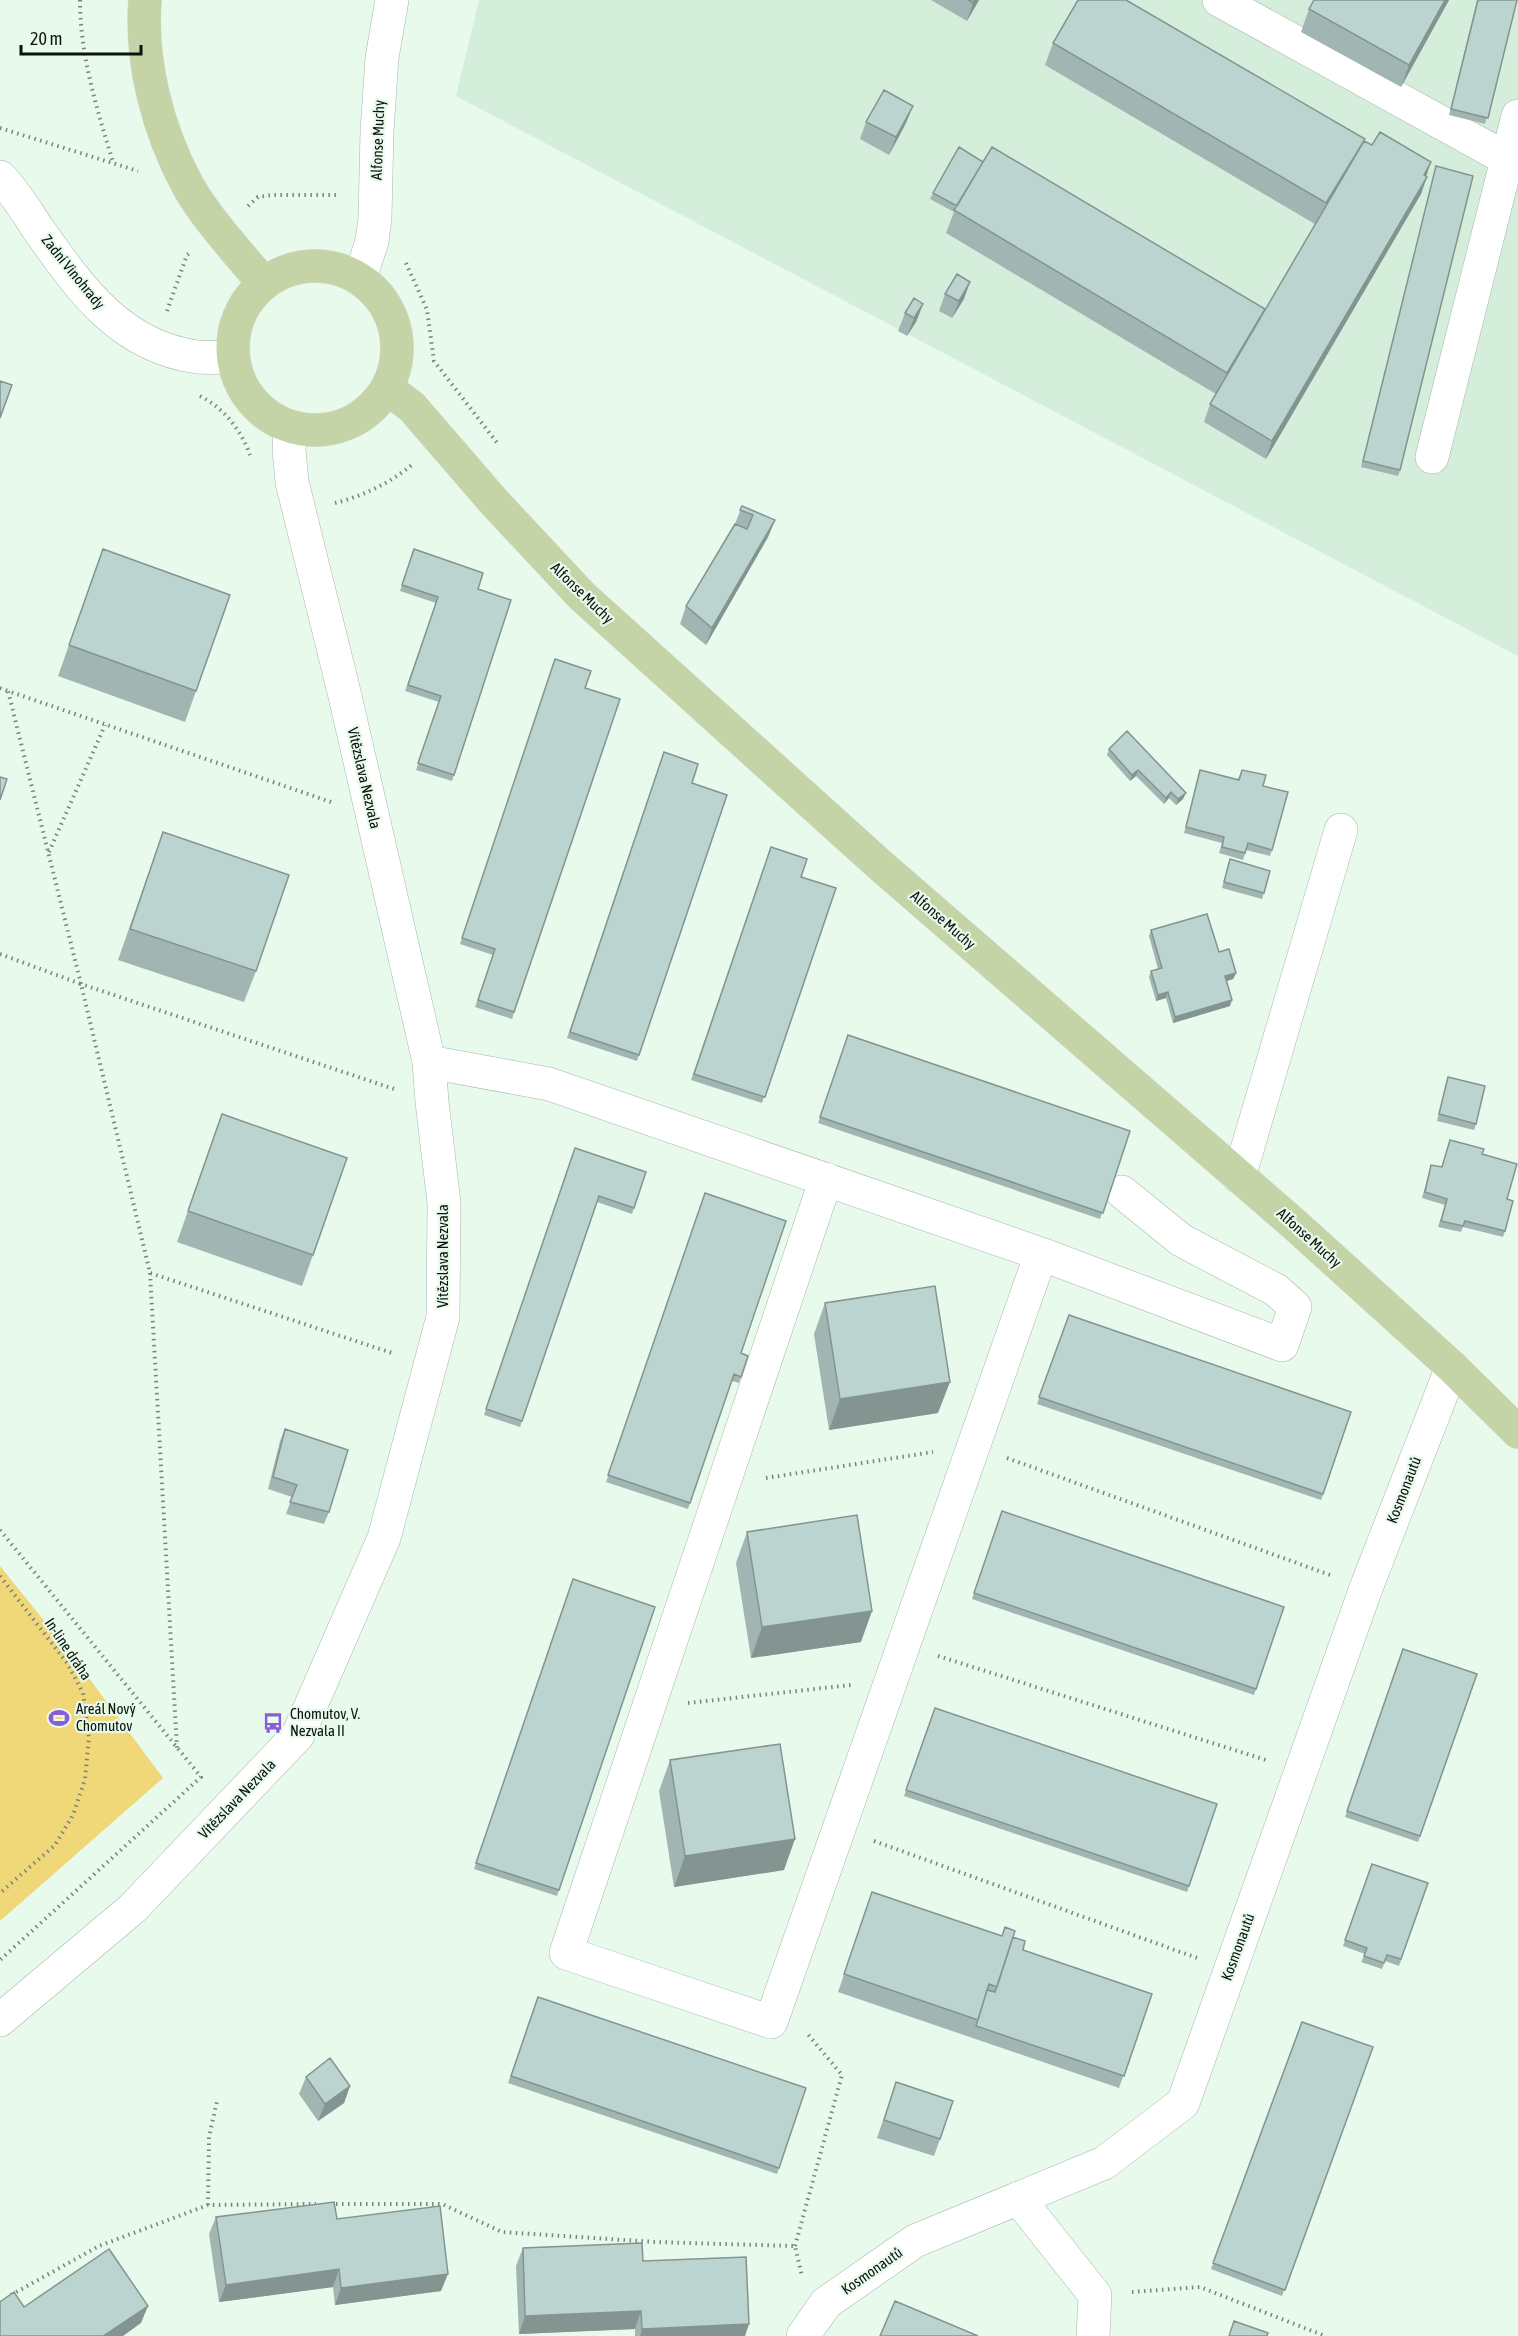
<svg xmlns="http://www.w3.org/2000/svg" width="1518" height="2336" font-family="'Asap Condensed',sans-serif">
  <rect width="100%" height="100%" fill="#e7faeb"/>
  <path fill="#d4eedb" d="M479,0H1518V656L456,96Z"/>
  <path fill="#f0d879" d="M0,1566L74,1658L163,1778L0,1921Z"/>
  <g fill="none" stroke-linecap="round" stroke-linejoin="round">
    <g stroke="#a5b7aa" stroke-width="34">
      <path id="minor" d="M1219,0L1507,159
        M0,177C15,192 26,211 38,229C80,288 119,346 197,357C208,358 221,357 233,357
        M360,279L372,241L375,218L377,131L382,58L392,0
        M1432,457L1518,116
        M429,1062L549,1084L1041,1254L1282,1345L1295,1307L1276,1290L1181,1240L1122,1192
        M1239,1177L1341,830
        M826,1179L566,1953L771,2022L1041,1254
        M0,2020L133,1908L298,1735L384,1538L443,1317L444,1203L432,1102L429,1062L345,696L292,482L289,450L290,427
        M1018,2198L1095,2295L1093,2336
        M803,2336L826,2303L915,2241L1104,2163L1183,2103L1366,1588L1452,1367"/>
    </g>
    <g stroke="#dddedd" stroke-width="34">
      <path id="major" d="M145,0C140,62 158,131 188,186C208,221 238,252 264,284
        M233 348a82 82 0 1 1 164 0a82 82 0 1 1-164 0Z
        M387,388L412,407L495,503L582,596L880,865L1294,1224L1452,1367L1518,1432"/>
    </g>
    <path stroke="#79857c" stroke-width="4" stroke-dasharray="1.5 4.5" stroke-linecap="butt" d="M80,0C80,56 97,109 113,162
      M0,128L138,171
      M248,206L258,197L272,195H339
      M406,263L427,310L434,361L498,444
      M167,311L187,255L191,252
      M200,396C224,408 241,430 250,455
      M335,503C363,496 390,483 413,464
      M0,688L8,691
      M331,802L8,691L81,984L394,1089
      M49,852L105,725
      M0,954L81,984L150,1273L395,1354
      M150,1273L177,1748
      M1007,1458L1330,1575
      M766,1478L933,1452
      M0,1530L201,1777L0,1960
      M0,1576L67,1663L83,1693L89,1738L85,1779L73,1815L55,1845L0,1893
      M938,1656L1266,1760
      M688,1703L851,1685
      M874,1841L1197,1958
      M330,2204H442L502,2232L655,2242L795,2246L802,2276
      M208,2205L209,2137L217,2101
      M795,2246L842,2075L806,2032
      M1132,2292L1200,2287L1325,2336
      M11,2295L99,2246L208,2205L316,2204"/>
    <use href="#minor" stroke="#fff" stroke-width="33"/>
    <use href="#major" stroke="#c5d4a7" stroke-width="33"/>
  </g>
  <path fill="#a1b6b2" d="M931,0H979L967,21Z
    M1314,0H1449L1401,87L1301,32L1309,9Z
    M1477,0H1517L1485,124L1449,115Z
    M1053,43L1363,142L1426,176L1421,194L1266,459L1204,422L1210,404L1216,394L946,233L954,212L930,199L933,193L983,162L1265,309L1262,315L1315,224L1045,65Z
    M866,122L906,123L889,155L860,139Z
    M1436,166L1400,470L1398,476L1361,467Z
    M945,294L964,299L952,318L939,311Z
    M923,304L916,322L907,336L898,331L905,313Z
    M742,506L775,520L768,537L706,645L680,624L686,606L735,524Z
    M103,549L196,691L185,722L58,676Z
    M414,549L478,589L511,600L452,781L416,770L439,702L405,691L436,603L400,591Z
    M555,659L585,688L620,699L512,1019L475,1007L493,955L460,944Z
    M1109,749L1183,799L1176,805L1169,798L1164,804L1136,776L1130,781L1107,755Z
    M664,752L692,783L727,795L637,1061L567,1038Z
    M1200,770L1238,779L1242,770L1263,786L1272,850L1270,856L1246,850L1243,860L1219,853L1222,843L1184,833Z
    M163,832L256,971L244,1002L118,960Z
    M771,847L801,877L836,888L762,1103L691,1080Z
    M1230,859L1264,893L1262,899L1222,888Z
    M1151,930L1219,952L1236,973L1233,979L1227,981L1230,1006L1173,1023L1166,998L1156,1001L1149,977L1151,971L1158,969L1149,936Z
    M848,1035L1130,1131L1100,1219L818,1123Z
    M1448,1077L1476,1124L1474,1130L1437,1121Z
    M222,1114L313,1255L302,1286L177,1242Z
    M575,1148L646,1172L632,1214L597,1202L520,1427L484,1415Z
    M1482,1154L1507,1199L1505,1231L1503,1237L1463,1227L1461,1232L1438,1227L1445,1205L1422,1198L1431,1165L1441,1167Z
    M705,1193L741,1353L748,1356L739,1383L732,1381L688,1509L606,1482Z
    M825,1303L938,1413L829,1430L814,1334Z
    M1069,1315L1351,1412L1321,1500L1037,1404Z
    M285,1429L329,1512L324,1524L286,1514L292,1497L268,1489L280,1441Z
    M1002,1511L1284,1607L1254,1695L972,1599Z
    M747,1532L861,1642L751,1658L736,1563Z
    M573,1579L655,1607L557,1896L474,1869Z
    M1403,1649L1477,1674L1418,1842L1345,1817Z
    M935,1708L1217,1804L1187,1892L904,1796Z
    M670,1760L784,1870L674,1887L659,1791Z
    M1372,1864L1428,1883L1399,1966L1385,1961L1382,1969L1361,1962L1365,1954L1343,1946Z
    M866,1910L1002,1936L1013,1937L1023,1950L1152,1994L1119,2088L838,1992Z
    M538,1997L806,2088L777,2174L508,2083Z
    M1302,2022L1373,2047L1282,2296L1211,2269Z
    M306,2077L350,2086L344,2103L318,2121L299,2094Z
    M896,2082L940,2139L934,2156L877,2138Z
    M216,2217L337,2219L441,2291L335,2305L333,2287L219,2302L209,2234Z
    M523,2248L643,2261L745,2336H635V2329L519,2334L516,2266Z"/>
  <path fill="#839491" d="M975,0H979L967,21L973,3Z
    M1445,0H1449L1401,87L1409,65Z
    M913,106L906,123L889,155L896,137Z
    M1431,162L1425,180L1424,175Z
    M1427,177L1421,194L1266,459L1272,441Z
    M970,282L964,299L952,318L959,301Z
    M923,304L916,322L907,336L914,318Z
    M1265,309L1256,331L1219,396L1227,373Z
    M775,520L768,537L706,645L712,628Z
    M1138,770L1136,776L1130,781L1132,775Z
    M1171,792L1169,798L1164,804L1166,798Z
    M1186,793L1183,799L1176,805L1178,799Z
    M1236,973L1233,979L1223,982L1225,976Z
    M1168,992L1166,998L1156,1001L1158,995Z
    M1232,1000L1230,1006L1173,1023L1175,1017Z
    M950,1382L938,1413L829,1430L840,1399Z
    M872,1611L861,1642L751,1658L762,1627Z
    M795,1839L784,1870L674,1887L685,1856Z
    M350,2086L344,2103L318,2121L325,2104Z
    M339,2269L333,2287L219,2302L226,2285Z
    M448,2274L441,2291L335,2305L341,2288Z
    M148,2306L141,2323L123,2336H103Z
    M641,2311L635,2329L519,2334L525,2316Z
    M749,2324L745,2336H640L642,2329Z"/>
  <path fill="#bbd4cf" stroke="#839491" stroke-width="1.5" d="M968,0H975L973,3Z
    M1078,0H1126L1365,139L1326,203L1053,43Z
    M1314,0H1445L1409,65L1309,9Z
    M1478,0H1517L1488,118L1451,109Z
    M884,90L913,106L896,137L866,122Z
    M1380,132L1431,162L1424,175L1427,177L1272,441L1210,404L1364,141L1372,145Z
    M959,147L983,162L957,206L933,193Z
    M992,147L1265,309L1227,373L954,210Z
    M1436,166L1473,176L1400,470L1363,461Z
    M957,274L970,282L959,301L945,294Z
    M914,298L923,304L914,318L905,313Z
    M0,381L12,385L0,418Z
    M742,506L775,520L712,628L686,606L735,524L747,529L753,515L740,510Z
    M103,549L230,595L196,691L69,645Z
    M414,549L483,573L478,589L511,600L454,775L418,763L441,696L408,685L438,597L402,585Z
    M555,659L591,671L585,688L620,699L514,1012L478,1000L495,949L462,938Z
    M1127,731L1186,793L1178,799L1171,792L1166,798L1138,770L1132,775L1109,749Z
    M664,752L698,764L692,783L727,795L639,1055L570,1032Z
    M1200,770L1239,780L1242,770L1266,775L1263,786L1288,792L1272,850L1248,843L1245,853L1222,847L1224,837L1186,827Z
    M0,777L7,779L0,800Z
    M163,832L289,875L256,971L130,929Z
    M771,847L807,859L801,877L836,888L765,1097L694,1074Z
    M1230,859L1270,871L1264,893L1224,882Z
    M1207,914L1219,952L1229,949L1236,973L1225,976L1232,1000L1175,1017L1168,992L1158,995L1151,971L1162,968L1151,930Z
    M848,1035L1130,1131L1103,1213L820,1117Z
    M1448,1077L1485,1086L1476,1124L1439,1114Z
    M222,1114L347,1158L313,1255L188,1211Z
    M1450,1140L1484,1149L1482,1154L1517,1164L1507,1199L1513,1201L1505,1231L1465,1221L1463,1226L1441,1221L1447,1199L1425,1192L1431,1165L1442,1167Z
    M575,1148L646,1172L634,1208L599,1196L522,1421L486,1409Z
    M705,1193L786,1221L741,1353L748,1356L741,1377L734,1374L690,1503L608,1475Z
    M935,1286L950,1382L840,1399L825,1303Z
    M1069,1315L1351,1412L1323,1494L1039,1397Z
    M285,1429L348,1450L329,1512L290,1502L297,1485L273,1477Z
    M1002,1511L1284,1607L1256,1689L974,1593Z
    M857,1515L872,1611L762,1627L747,1532Z
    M573,1579L655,1607L559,1890L476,1863Z
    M1403,1649L1477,1674L1420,1836L1347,1811Z
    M935,1708L1217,1804L1189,1886L906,1790Z
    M780,1744L795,1839L685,1856L670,1760Z
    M1372,1864L1428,1883L1401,1959L1387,1955L1384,1963L1364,1956L1367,1948L1345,1940Z
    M872,1892L1002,1936L1005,1927L1015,1931L997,1987L989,1984L978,2020L844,1974Z
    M1013,1937L1025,1941L1023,1950L1152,1994L1124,2076L976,2026L987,1990L995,1992Z
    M538,1997L806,2088L779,2168L511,2076Z
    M1302,2022L1373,2047L1285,2290L1213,2263Z
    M330,2058L350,2086L325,2104L306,2077Z
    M896,2082L953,2101L940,2139L884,2120Z
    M334,2202L337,2219L440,2206L448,2274L341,2288L339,2269L226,2285L216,2217Z
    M642,2243L643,2261L746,2257L749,2324L642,2329L641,2311L525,2316L523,2248Z
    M109,2249L148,2306L103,2336H0V2302L14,2292L24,2307Z
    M895,2301L978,2336H880Z
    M1234,2321L1268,2333L1267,2336H1229Z"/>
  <defs>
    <g id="stadium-bare" transform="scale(1.62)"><path d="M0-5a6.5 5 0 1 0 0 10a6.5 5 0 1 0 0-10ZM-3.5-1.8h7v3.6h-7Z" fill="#8b5cd6" stroke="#e7faeb" stroke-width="2.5" paint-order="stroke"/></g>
    <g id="bus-bare" transform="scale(1.62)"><path d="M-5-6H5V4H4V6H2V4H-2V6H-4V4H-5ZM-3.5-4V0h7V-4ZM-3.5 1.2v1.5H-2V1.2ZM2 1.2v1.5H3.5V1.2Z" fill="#8b5cd6" stroke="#e7faeb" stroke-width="2.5" paint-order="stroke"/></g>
  </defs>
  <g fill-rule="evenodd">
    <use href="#stadium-bare" x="59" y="1718"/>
    <use href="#bus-bare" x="273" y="1723"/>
  </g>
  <g text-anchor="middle" stroke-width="4.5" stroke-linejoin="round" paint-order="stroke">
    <g font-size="15" fill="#0c120e" stroke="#e7faeb">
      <text transform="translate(378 140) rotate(-88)" y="5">Alfonse Muchy</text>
      <text transform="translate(73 272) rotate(51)" y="5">Zadní Vinohrady</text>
      <text transform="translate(582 593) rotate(44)" y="5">Alfonse Muchy</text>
      <text transform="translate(364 778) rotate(77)" y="5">Vítězslava Nezvala</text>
      <text transform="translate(943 920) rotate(41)" y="5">Alfonse Muchy</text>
      <text transform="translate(1309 1238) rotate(42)" y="5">Alfonse Muchy</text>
      <text transform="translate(443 1256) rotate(-90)" y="5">Vítězslava Nezvala</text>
      <text transform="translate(1404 1490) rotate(-69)" y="5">Kosmonautů</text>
      <text transform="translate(68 1649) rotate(56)" y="5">In-line dráha</text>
      <text transform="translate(237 1799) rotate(-46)" y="5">Vítězslava Nezvala</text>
      <text transform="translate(1238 1947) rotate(-70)" y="5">Kosmonautů</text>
      <text transform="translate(872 2271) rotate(-35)" y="5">Kosmonautů</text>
    </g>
    <g font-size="15" fill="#0c120e" stroke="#e7faeb" text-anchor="start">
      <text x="76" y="1714">Areál Nový<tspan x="76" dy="17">Chomutov</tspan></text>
      <text x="290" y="1719">Chomutov, V.<tspan x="290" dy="17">Nezvala II</tspan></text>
    </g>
  </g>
  <path d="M21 45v9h120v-9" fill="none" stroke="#0c120e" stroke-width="3"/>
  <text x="30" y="45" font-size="18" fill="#0c120e" stroke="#e7faeb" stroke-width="4.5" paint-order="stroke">20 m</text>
</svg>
